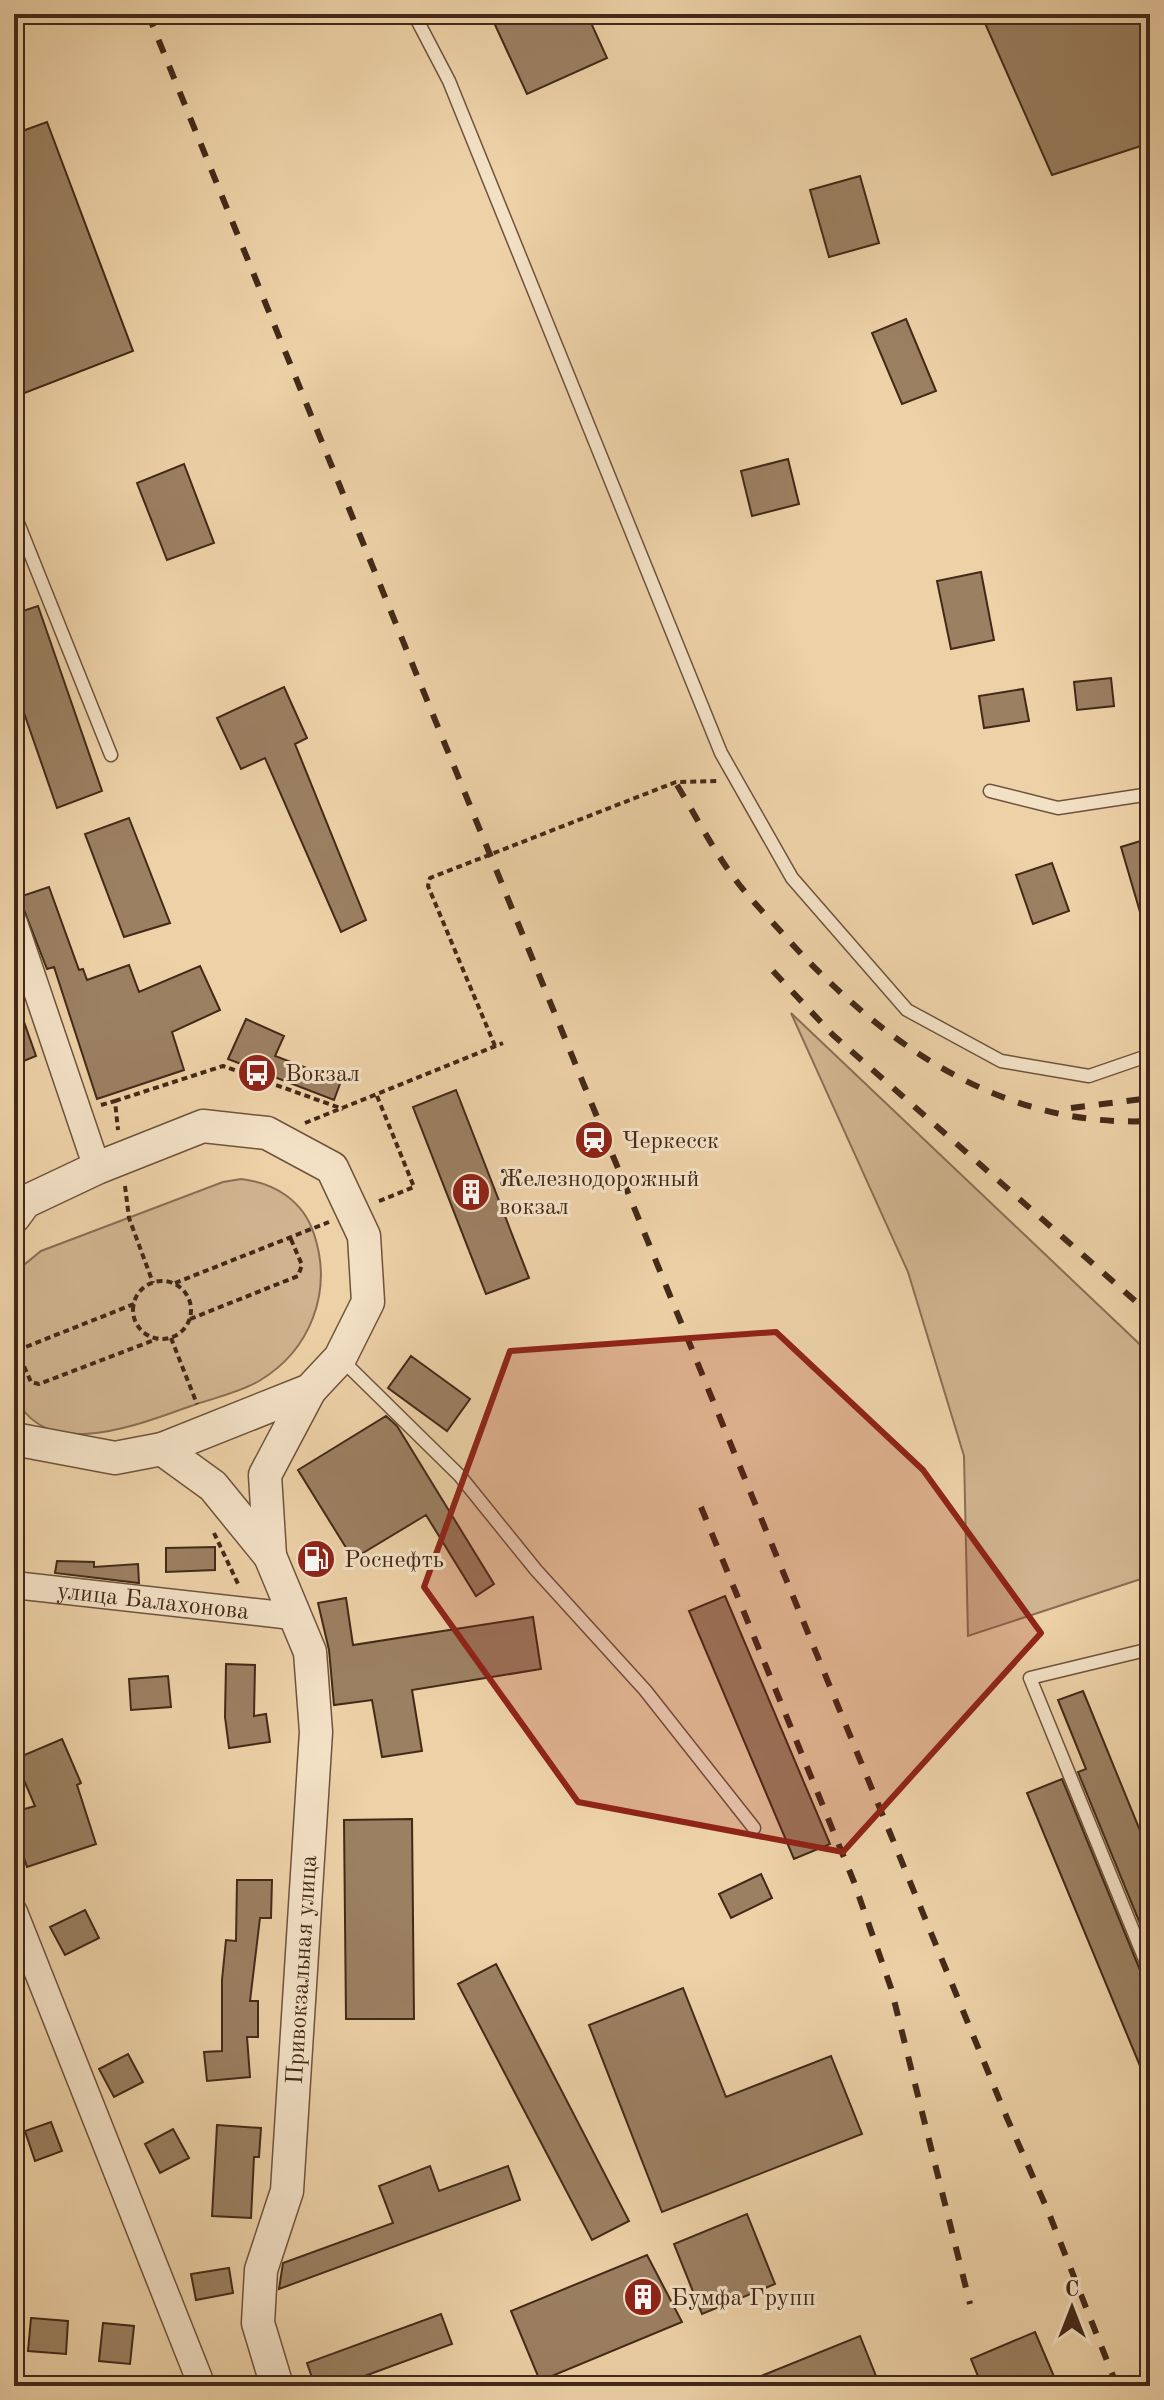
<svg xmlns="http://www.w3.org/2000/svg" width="1164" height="2400" font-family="'Old Standard TT',serif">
  <rect width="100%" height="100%" fill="#edd1a7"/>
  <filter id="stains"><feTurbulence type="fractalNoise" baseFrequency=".0025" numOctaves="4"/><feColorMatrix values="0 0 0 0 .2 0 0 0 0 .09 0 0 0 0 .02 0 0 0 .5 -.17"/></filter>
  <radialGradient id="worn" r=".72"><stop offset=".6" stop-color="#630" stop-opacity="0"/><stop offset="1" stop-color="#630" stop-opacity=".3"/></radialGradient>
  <path fill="#d0b48f" stroke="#8a6e54" stroke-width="2" d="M791,1013L1150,1354V1576L968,1636L964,1456L908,1272Z
    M241,1179C274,1183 303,1200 314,1234C333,1291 311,1350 259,1381C239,1393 213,1398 191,1406C142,1423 43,1465 15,1395C9,1381 14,1295 14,1273L41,1251L223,1182Z"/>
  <path fill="#9b8062" stroke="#432918" stroke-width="2" d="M490,14H587L607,58L527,94Z
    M981,14H1150V143L1052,175Z
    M47,122L133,351L14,397V134Z
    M860,176L879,243L829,257L810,190Z
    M906,319L936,391L902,404L872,333Z
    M788,459L799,504L752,516L741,471Z
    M184,464L214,543L167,560L137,483Z
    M981,572L994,640L951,649L937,581Z
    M38,606L102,791L57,808L14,684V614Z
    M1111,678L1114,706L1077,710L1074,682Z
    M284,687L307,738L295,744L366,920L341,932L265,758L241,769L217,718Z
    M1023,689L1029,721L984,728L979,696Z
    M129,818L170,923L124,937L85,834Z
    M1150,838V928L1145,929L1121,847Z
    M1052,863L1069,911L1033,924L1016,875Z
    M49,887L79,970L83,969L87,980L129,965L139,992L200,966L220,1010L172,1032L184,1070L97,1099L54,967L47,969L19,897Z
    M14,1002H17L36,1056L14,1065Z
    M246,1019L284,1036L275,1056L341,1081L334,1100L228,1059Z
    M456,1090L529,1278L486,1294L413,1107Z
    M411,1356L470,1399L447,1431L388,1388Z
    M386,1416L397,1426L494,1584L476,1596L426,1515L353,1559L298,1470Z
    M215,1547V1570L166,1572V1548Z
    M57,1561L94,1562V1567L138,1564L139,1583L55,1573Z
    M725,1596L830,1844L794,1859L689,1611Z
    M346,1598L353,1645L533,1617L541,1669L412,1690L422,1751L382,1757L372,1700L334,1705L329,1650L318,1603Z
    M226,1664L255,1665L254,1716L266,1714L270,1742L229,1748L225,1717Z
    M168,1676L171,1707L131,1710L129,1679Z
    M1083,1691L1150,1855V1948L1078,1772L1086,1769L1058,1700Z
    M62,1739L81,1783L77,1785L96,1844L27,1867L14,1827V1812L35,1806L15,1759Z
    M1062,1779L1142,1975L1150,1981V2090L1027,1793Z
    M412,1819L414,2019H346L344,1820Z
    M761,1874L772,1898L731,1918L719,1894Z
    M237,1880H272L271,1918H260L250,2001H258V2037H247L250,2077L207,2081L204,2052L222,2051V1980L226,1940L236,1941Z
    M85,1910L99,1938L65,1955L50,1927Z
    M496,1964L629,2221L592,2240L458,1984Z
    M683,1988L726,2097L831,2056L862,2134L662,2212L589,2025Z
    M128,2054L143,2082L114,2097L99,2069Z
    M51,2122L62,2151L35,2161L25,2131Z
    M217,2125L261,2128L259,2157H254L251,2218L212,2216Z
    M173,2129L189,2158L160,2173L145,2144Z
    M430,2166L439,2191L508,2166L520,2200L279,2289L283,2263L393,2223L379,2186Z
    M747,2214L775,2284L702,2314L674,2244Z
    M647,2255L682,2322L540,2381L511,2311Z
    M229,2268L233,2293L196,2300L191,2274Z
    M441,2314L452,2344L351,2381L352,2386H315L307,2363Z
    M31,2318L68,2321L66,2354L28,2351Z
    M103,2323L134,2326L130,2364L99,2361Z
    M1035,2332L1058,2386H982L971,2359Z
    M860,2336L880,2386H739V2385Z"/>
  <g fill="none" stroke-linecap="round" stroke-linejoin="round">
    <g stroke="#6e533c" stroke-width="15">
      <path id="service" d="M414,14L449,81L721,753L792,878L907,1010L1001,1061L1089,1076L1150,1055
        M14,513L111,755
        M990,791L1058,808L1150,794
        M340,1358L460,1476L536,1570L645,1690L754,1828
        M1150,1649L1030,1678L1150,1972"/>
    </g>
    <g stroke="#6e533c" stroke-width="29">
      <g id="minor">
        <path d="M14,923L97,1168"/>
        <path id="s1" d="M14,1585L292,1616"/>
        <path d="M14,1912L202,2386"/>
      </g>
    </g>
    <g stroke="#6e533c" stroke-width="35">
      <g id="tertiary">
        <path d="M14,1217L25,1202L97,1168L203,1126L267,1133L332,1168L364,1236L368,1302L340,1358L310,1390L162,1449L115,1458L14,1439"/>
        <path d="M162,1449L213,1486L270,1556"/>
        <path id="s2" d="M277,2386L258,2323L261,2270L287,2191L316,1732L310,1652L270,1556L265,1475L310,1390"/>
      </g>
    </g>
    <path stroke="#432918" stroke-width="4" stroke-dasharray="6 4" stroke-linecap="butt" d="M495,1046L428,886L430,878L676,782L719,781
      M377,1096L414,1187L377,1202
      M115,1101L223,1066L343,1109
      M101,1105L115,1101L118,1130
      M305,1123L503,1043
      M125,1186L129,1218L153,1283
      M133 1310a29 29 0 1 1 58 0a29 29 0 1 1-58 0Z
      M175,1283L329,1222
      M134,1304L23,1348L19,1355L31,1382L39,1384L157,1339
      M190,1319L298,1276L302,1265L290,1237
      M171,1338L197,1404
      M214,1533L239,1586"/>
    <use href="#service" stroke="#f3e1c6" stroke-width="12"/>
    <use href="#minor" stroke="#f3e1c6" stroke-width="26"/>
    <use href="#tertiary" stroke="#f3e1c6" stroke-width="32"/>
    <path stroke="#432918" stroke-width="6" stroke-dasharray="14 14" stroke-linecap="butt" d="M148,14C433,716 719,1417 1007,2118L1048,2211L1117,2386
      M677,785C696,816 713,850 735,879C749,898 767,916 783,934C879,1041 999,1128 1150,1121
      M773,971L833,1035L1150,1314
      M1071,1108L1150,1098
      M701,1507L854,1882L891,1988L970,2304"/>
  </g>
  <path fill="#8f2418" fill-opacity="0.2" stroke="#8f2418" stroke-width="6" stroke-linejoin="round" d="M776,1332L923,1470L1041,1633L843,1852L578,1802L424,1587L510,1351Z"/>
  <defs>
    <g id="bus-disc" transform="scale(2)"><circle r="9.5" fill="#8f2418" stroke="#f3e1c6"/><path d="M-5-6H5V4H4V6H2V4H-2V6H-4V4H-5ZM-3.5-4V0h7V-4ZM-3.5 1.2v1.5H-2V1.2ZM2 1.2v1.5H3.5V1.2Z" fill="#fff"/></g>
    <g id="station-disc" transform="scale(2)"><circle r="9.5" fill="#8f2418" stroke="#f3e1c6"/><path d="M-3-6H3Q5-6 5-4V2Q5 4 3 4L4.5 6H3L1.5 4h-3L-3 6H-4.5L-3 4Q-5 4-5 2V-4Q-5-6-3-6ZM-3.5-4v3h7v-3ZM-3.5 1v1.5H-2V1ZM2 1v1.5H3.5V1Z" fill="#fff"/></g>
    <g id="building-disc" transform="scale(2)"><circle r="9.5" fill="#8f2418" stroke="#f3e1c6"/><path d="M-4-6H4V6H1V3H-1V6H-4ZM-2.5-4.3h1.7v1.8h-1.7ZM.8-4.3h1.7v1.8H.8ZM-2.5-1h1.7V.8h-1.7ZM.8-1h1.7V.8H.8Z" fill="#fff"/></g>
    <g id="fuel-disc" transform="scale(2)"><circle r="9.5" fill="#8f2418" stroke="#f3e1c6"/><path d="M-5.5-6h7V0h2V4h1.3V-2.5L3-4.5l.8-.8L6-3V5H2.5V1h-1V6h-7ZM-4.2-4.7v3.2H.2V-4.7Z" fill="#fff"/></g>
  </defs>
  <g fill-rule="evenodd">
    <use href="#bus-disc" x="257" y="1073"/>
    <use href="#station-disc" x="594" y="1140"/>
    <use href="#building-disc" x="471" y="1192"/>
    <use href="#fuel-disc" x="316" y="1559"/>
    <use href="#building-disc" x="643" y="2297"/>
  </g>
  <g text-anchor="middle" stroke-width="6" stroke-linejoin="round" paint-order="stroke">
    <g font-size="24" fill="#432918" stroke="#f3e1c6" text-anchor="start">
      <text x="285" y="1081">Вокзал</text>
      <text x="622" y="1148">Черкесск</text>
      <text x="499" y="1186">Железнодорожный<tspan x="499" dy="28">вокзал</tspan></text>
      <text x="344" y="1567">Роснефть</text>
      <text x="671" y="2305">Бумфа Групп</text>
    </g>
    <g font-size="24" fill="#432918" stroke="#f3e1c6">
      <text dy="8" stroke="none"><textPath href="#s1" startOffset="140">улица Балахонова</textPath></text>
      <text dy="8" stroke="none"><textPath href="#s2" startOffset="424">Привокзальная улица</textPath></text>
    </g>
  </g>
  <rect width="1164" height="2400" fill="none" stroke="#edd1a7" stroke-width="48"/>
  <rect x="16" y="16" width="1132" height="2368" fill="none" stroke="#432918" stroke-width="4"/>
  <rect x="24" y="24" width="1116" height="2352" fill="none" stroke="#432918" stroke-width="2"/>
  <g transform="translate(1072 2308)" stroke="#f3e1c6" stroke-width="6" paint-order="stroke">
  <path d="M0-6L14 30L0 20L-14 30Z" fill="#432918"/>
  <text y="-12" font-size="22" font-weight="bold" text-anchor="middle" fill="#432918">С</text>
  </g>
  <rect width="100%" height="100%" filter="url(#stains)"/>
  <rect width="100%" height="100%" fill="url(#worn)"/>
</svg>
